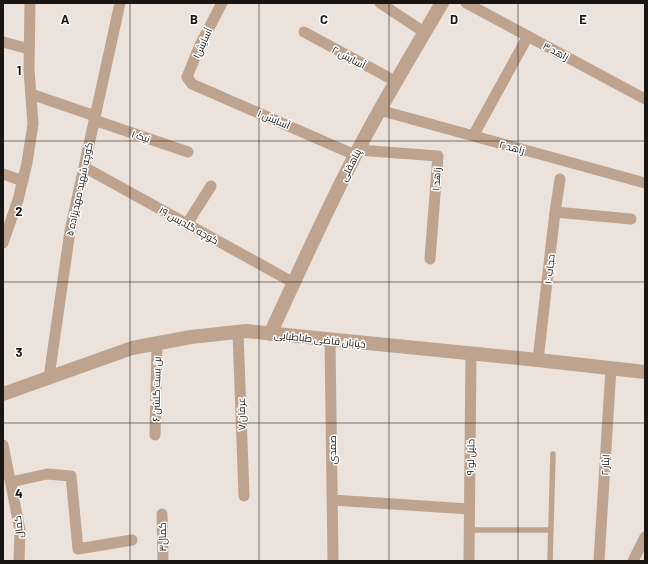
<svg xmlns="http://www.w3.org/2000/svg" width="648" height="564" font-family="Barlow,Cairo,sans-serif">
  <rect width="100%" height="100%" fill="#eae2db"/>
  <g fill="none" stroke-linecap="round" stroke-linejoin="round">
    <path stroke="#bea38e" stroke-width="5.5" d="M469,530H551
      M550,561L553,454"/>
    <path stroke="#bea38e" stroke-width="11" d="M222,3L200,45L187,77L192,84L355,155
      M380,3L424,32
      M466,3L645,99
      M304,32L395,81
      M3,42L29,49
      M31,94L95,116
      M379,110L645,183
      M94,120L188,152
      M473,136L528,36
      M358,150L438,156L430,259
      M84,167L294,283
      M3,174L23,181
      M555,212L631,219
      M187,224L211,186
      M3,243L18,200L27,163L33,124L29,70L30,3
      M238,332L244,496
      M330,340L333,561
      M538,360L555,212L560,179
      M49,377L70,231L120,3
      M155,435L157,344
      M3,445L20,530L19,561
      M11,482L47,474L71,476L78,549L132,540
      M332,500L469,509
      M162,514L163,561
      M469,561L471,353
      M599,561L611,368
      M633,561L645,537"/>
    <path stroke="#bea38e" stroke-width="14" d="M270,334C299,272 326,210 358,150C384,100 413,52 442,3
      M3,394L132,348L191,337L246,331L538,360L645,372"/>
  </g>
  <path fill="none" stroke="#191614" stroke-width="1" stroke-opacity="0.55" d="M130,3V561M259,3V561M389,3V561M518,3V561M3,141H645M3,282H645M3,423H645"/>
  <g text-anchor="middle" stroke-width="3" stroke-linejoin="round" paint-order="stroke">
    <g font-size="10" fill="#191614" stroke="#fff">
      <text transform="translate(202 43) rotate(-65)" y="4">آسایش۱</text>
      <text transform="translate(556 51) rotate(28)" y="4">زاهد ۳</text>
      <text transform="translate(349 57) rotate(28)" y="4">آسایش ۲</text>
      <text transform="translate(274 119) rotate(23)" y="4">آسایش ۱</text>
      <text transform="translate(141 136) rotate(19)" y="4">نیک ۱</text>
      <text transform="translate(512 147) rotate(15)" y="4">زاهد ۲</text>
      <text transform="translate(350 165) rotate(-63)" y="4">پناهقلی</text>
      <text transform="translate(436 179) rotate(-85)" y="4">زاهد ۱</text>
      <text transform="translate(79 189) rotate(-78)" y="4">کوچه شهید مهدیزاده ۵</text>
      <text transform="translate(189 225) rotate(29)" y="4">کوچه گلدیس ۱۹</text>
      <text transform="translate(549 269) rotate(-83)" y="4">حجاب ۱۰</text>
      <text transform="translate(320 339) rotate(6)" y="4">خیابان قاضی طباطبایی</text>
      <text transform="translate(156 389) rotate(-89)" y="4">بن بست گلشن ۶</text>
      <text transform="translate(241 414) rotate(-92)" y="4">عرفان ۷</text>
      <text transform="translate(332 450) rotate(-91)" y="4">صمدی</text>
      <text transform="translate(470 457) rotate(-89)" y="4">خلیل لو ۹</text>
      <text transform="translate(605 465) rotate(-87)" y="4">ایثار ۲</text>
      <text transform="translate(18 527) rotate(-96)" y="4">کمال</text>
      <text transform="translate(162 537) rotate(-91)" y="4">کمال۳</text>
    </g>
  </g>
  <g font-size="13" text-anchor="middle" font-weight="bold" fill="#191614" stroke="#fff" stroke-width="3" stroke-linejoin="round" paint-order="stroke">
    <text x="65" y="24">A</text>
    <text x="194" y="24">B</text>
    <text x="324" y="24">C</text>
    <text x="454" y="24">D</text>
    <text x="583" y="24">E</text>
    <text x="19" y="75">1</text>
    <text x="19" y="216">2</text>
    <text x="19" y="357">3</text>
    <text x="19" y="498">4</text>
  </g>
  <rect width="648" height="564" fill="none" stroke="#191614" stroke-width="8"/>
</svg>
